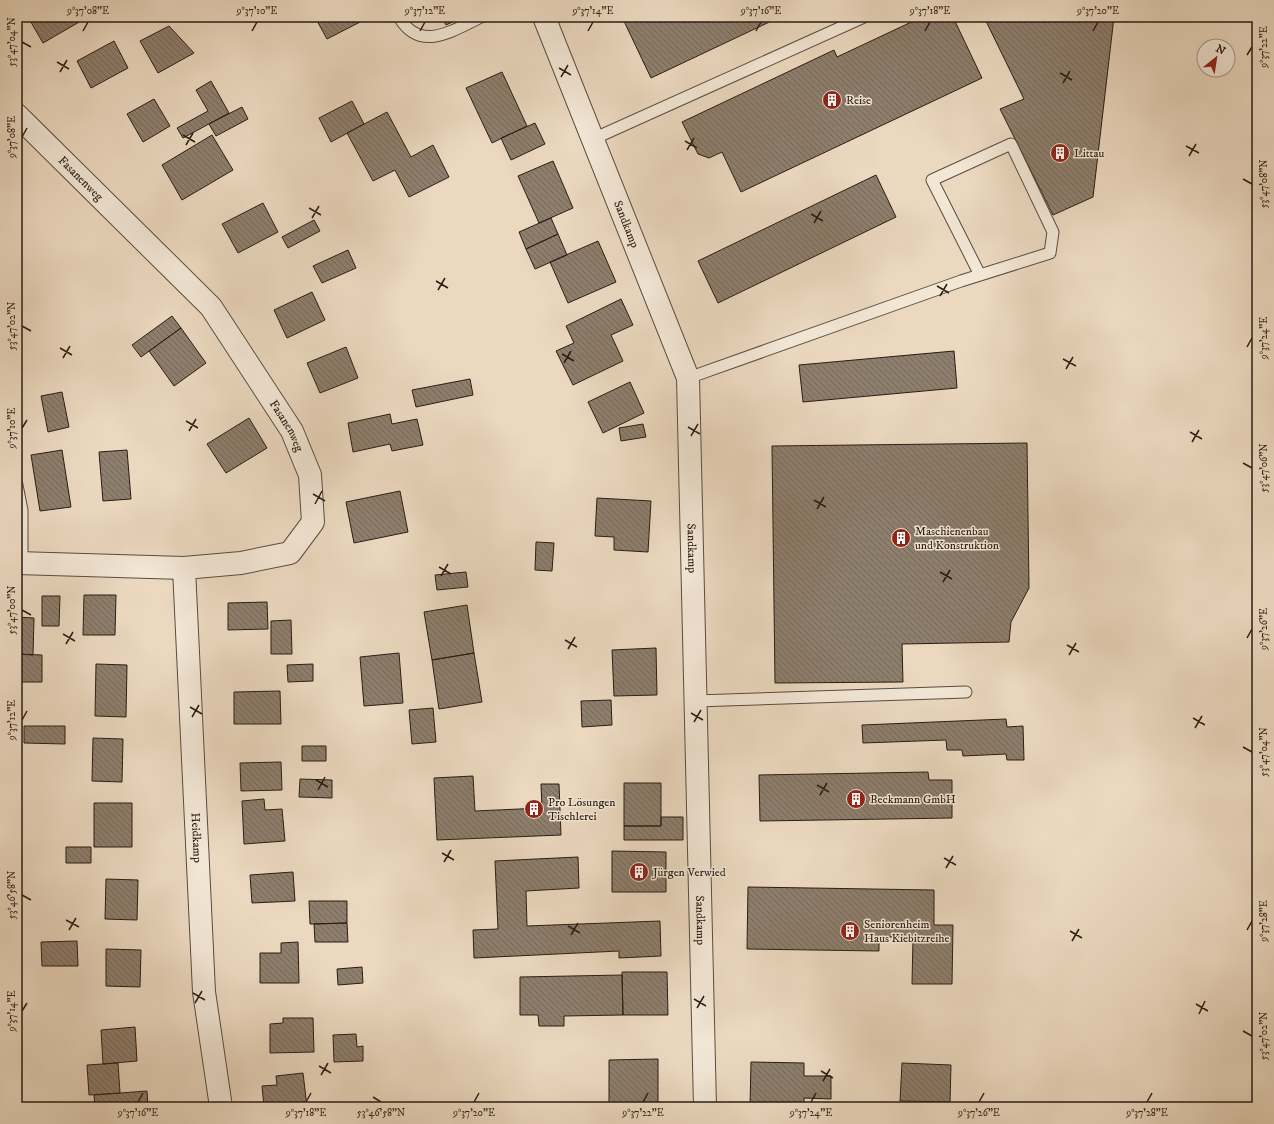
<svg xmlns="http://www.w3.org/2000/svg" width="1274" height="1124" font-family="'IM FELL DW Pica',serif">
  <defs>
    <pattern id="building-back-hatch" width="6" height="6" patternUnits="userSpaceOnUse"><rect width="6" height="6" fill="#8e7e6d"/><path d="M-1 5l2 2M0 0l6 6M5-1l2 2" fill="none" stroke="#746758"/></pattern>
  </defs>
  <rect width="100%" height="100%" fill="#ebd8bf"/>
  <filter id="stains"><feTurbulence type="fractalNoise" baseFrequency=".005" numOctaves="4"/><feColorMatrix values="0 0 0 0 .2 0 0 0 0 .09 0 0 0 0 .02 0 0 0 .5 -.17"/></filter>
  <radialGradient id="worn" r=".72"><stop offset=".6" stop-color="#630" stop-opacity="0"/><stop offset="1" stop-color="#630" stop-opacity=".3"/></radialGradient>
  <path fill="url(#building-back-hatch)" stroke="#2a1d15" d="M28,17H79L81,21L43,43Z
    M293,17H302L295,21Z
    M315,17H360L362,21L327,39Z
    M442,17H463L446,25Z
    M622,17H780L651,78Z
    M922,17H953L982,78L741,192L722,152L709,158L698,154L682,122L834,50L837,57Z
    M984,17H1114L1093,197L1053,215L1000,109L1024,99Z
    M169,26L194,53L158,73L140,41Z
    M114,41L128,68L91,88L77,61Z
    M502,72L527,126L492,143L466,88Z
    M211,81L229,113L183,138L177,128L208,111L196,90Z
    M154,99L170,126L143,142L127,114Z
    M352,101L364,124L331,142L319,118Z
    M242,107L248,119L216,136L209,124Z
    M387,112L411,157L433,145L449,177L409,197L395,170L373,181L347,133Z
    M535,123L545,144L511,160L501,138Z
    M212,135L233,170L182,200L162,165Z
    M553,161L573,208L539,223L518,176Z
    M876,175L896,217L718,303L698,261Z
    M263,203L278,232L238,253L222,224Z
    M551,218L558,234L526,249L519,232Z
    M314,220L320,231L288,248L282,237Z
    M558,234L567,255L535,269L526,249Z
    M598,241L616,282L568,303L550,262Z
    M348,250L356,268L322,283L313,266Z
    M312,292L325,320L287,338L274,310Z
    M621,299L633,325L611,335L623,361L573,385L556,351L574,343L566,326Z
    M172,316L181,328L141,357L132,345Z
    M181,328L206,363L174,386L149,351Z
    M346,347L358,378L320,393L307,363Z
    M954,351L957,388L803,402L799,365Z
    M470,379L473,395L416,407L412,390Z
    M630,382L644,413L603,433L588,402Z
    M62,392L69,427L48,432L41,396Z
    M390,414L392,424L417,419L423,445L392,451L390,444L353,452L348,423Z
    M249,418L267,448L226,473L207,444Z
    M643,424L646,437L621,441L619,428Z
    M1027,443L1029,588L1011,622L1009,642L902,644L903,682L775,683L772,446Z
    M62,450L71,507L40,511L31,455Z
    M127,450L131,499L103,501L99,452Z
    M400,491L408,532L354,543L346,502Z
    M597,498L651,501L648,552L614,550V537L595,536Z
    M536,542L554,543L552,571L535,570Z
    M466,572L468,587L437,590L435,575Z
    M84,595H116L115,635H83Z
    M42,596H60L59,626H42Z
    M267,602L268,629L228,630V603Z
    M467,605L474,653L432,660L424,612Z
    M17,617L34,618L33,655L18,654Z
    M291,620L292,654H271V621Z
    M656,648L657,695L614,696L612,650Z
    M399,653L403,703L364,706L360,657Z
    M474,653L482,702L439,709L432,660Z
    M17,654L42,655V682H17Z
    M96,664L127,665L126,717L95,716Z
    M313,664V681L288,682L287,665Z
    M280,691L281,724H234V692Z
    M611,700L612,725L582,727L581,701Z
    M433,708L436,742L412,744L409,710Z
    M1006,719L1007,727L1023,726L1024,760H1007L1006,754L963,756L962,750H947L946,740L863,743L862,725Z
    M24,726H65V744L24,743Z
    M93,738L123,739L122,782L92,781Z
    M302,746H326V761H302Z
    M281,762L282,790L241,791L240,763Z
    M928,772L929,780H952V818L760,821L759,775Z
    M473,776L475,811L542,808L541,784H559L561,835L437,840L434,778Z
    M300,779L332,780V798L299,797Z
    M624,783H661V826H624Z
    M264,799L265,810L282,809L285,841L244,844L242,801Z
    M94,803H132V847H94Z
    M661,817H683V840H624V826H661Z
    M66,847H91V863H66Z
    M612,851L666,852V892H612Z
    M578,857L579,888L526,891L527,926L660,921L661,956L619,958V951L474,958L473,930L498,929L495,861Z
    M293,872L295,901L252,903L250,875Z
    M106,879L138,880L137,920L105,919Z
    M748,887L934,890V925H953L952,984H912L913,937H879V951L747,949Z
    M309,901H347V923L310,924Z
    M347,923L348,942H315L314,924Z
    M77,941L78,966H42L41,942Z
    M298,942L299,983H260V953H281V943Z
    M106,949L141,950L140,987L106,986Z
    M362,967L363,983L338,985L337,969Z
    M622,972H667L668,1015H623Z
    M622,975L623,1015L564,1016V1026H539L538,1015H520V977Z
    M283,1018H313L314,1052L270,1053V1024L283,1023Z
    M135,1027L137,1061L103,1064L101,1030Z
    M356,1034L357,1047L363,1046V1061L334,1062L333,1035Z
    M658,1059V1103L609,1104V1060Z
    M751,1062L804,1063V1076H831V1099L804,1098V1107H750Z
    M118,1063L120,1093L89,1095L87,1065Z
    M902,1063L951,1065L950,1102L900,1101Z
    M303,1073L307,1107H264L262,1086L277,1085L276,1076Z
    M147,1091L148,1107H95L94,1095Z
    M330,1104H356V1107H330Z
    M567,1104H595V1107H567Z
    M953,1105H974V1107H953Z"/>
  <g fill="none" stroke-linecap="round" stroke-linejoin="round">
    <g stroke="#5a4c40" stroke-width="13">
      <path id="lane" d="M399,17C420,53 452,31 481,17
        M593,139L864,17
        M688,378L961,281L1050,253L1053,232L1011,144L932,180L980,275
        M17,485L22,510V564
        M696,701L966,692"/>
    </g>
    <g stroke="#5a4c40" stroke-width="24">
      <g id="street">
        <path id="s1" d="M544,17L688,378L705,1107"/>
        <path id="s2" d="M17,115L211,307L292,431L310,475L313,522L290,553L241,563L184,568L17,563"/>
        <path id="s3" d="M184,568L204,992L221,1107"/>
      </g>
    </g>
    <use href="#lane" stroke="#f2e6d5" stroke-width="11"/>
    <use href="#street" stroke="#f2e6d5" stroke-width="22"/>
  </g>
  <path fill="none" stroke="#2a1d15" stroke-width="1.5" d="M83,31L88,22M252,31L257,22M420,31L425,22M588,31L593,22M756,31L761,22M925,31L930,22M1093,31L1098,22M22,42L31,47M1247,55L1252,47M57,62L69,69M559,68L571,75M60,72L67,60M1060,73L1072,80M561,77L568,65M1063,83L1070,71M183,135L195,142M22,137L27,128M685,141L697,148M186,145L193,133M1186,146L1199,153M687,150L694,138M1189,156L1196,144M1243,179L1252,184M309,208L321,215M811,214L823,221M312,218L319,206M814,223L821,211M436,281L448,288M937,286L949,293M438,290L445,278M940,296L947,284M22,326L31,331M1247,347L1252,338M60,348L72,355M562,354L574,361M63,358L70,346M1063,359L1076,366M564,363L571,351M1066,369L1073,357M186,421L198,428M688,427L700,434M22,428L27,420M189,431L196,419M1190,432L1202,439M691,436L698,424M1192,442L1199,430M1243,463L1252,468M313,494L325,501M814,500L826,507M315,504L322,491M817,509L824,497M439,567L451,574M940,572L952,579M441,576L448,564M943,582L950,570M22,610L31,615M63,634L75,641M1247,638L1252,629M565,640L577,647M66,644L73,632M1067,645L1079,652M568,649L575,637M1069,655L1076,643M190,707L202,714M691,713L703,720M192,717L199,705M1193,718L1205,725M22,720L27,711M694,722L701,710M1195,728L1202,716M1243,747L1252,752M316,780L328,787M817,785L829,792M318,790L325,777M820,795L827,783M442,853L454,860M944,858L956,865M444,862L451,850M946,868L953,856M22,895L31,900M66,920L79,927M568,926L580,933M69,930L76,918M1247,930L1252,921M1070,931L1082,938M571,935L578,923M1072,941L1079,929M193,993L205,1000M694,999L706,1006M195,1003L202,991M1196,1004L1208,1011M697,1008L704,996M22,1011L27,1003M1199,1014L1205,1001M1243,1031L1252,1036M319,1066L331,1073M821,1071L833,1078M321,1075L328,1063M823,1081L830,1069M373,1097L381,1102M138,1102L143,1093M306,1102L311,1093M474,1102L479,1093M643,1102L648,1093M811,1102L816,1093M979,1102L984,1093M1147,1102L1152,1093"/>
  <defs>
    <g id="building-disc" transform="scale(1)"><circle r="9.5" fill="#8f2418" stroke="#f2e6d5"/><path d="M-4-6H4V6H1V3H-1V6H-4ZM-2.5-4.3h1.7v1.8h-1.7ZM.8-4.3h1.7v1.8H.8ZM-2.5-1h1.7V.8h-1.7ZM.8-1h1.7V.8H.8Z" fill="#fff"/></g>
  </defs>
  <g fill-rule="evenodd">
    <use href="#building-disc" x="832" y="100"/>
    <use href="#building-disc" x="1060" y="153"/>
    <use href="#building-disc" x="901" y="538"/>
    <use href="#building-disc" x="856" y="799"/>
    <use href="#building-disc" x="534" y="809"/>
    <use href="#building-disc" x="639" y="872"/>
    <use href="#building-disc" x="850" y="931"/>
  </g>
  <g text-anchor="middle" stroke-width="3" stroke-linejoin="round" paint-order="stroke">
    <g font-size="12" fill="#2a1d15" stroke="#f2e6d5" text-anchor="start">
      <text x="846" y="104">Reise</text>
      <text x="1074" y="157">Littau</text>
      <text x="915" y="535">Maschienenbau<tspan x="915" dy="14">und Konstruktion</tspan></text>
      <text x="870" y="803">Beckmann GmbH</text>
      <text x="548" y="806">Pro Lösungen<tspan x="548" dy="14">Tischlerei</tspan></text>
      <text x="653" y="876">Jürgen Verwied</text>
      <text x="864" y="928">Seniorenheim<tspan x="864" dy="14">Haus Kiebitzreihe</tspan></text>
    </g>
    <g font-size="12" fill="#2a1d15" stroke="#f2e6d5">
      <text dy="4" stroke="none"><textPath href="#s2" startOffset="90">Fasanenweg</textPath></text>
      <text dy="4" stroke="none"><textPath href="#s1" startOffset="223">Sandkamp</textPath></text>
      <text dy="4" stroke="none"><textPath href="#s2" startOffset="414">Fasanenweg</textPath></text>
      <text dy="4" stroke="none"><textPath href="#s1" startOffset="559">Sandkamp</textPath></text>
      <text dy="4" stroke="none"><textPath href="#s3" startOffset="270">Heidkamp</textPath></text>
      <text dy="4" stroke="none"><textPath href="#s1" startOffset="931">Sandkamp</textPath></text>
    </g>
  </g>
  <rect width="1274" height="1124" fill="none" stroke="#ebd8bf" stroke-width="44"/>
  <g transform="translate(1216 58) rotate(30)"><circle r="19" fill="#f2e6d5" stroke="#a29688"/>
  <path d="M0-3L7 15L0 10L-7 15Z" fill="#8f2418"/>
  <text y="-6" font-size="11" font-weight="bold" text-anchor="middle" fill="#2a1d15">N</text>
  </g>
  <rect x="22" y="22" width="1230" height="1080" fill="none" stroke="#2a1d15" stroke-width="1.5"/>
  <g font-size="10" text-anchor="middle" fill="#2a1d15">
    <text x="88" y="14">9°37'08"E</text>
    <text x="257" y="14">9°37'10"E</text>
    <text x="425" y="14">9°37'12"E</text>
    <text x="593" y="14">9°37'14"E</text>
    <text x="761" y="14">9°37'16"E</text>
    <text x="930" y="14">9°37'18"E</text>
    <text x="1098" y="14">9°37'20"E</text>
    <text transform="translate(11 42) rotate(-90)" y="4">53°47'04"N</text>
    <text transform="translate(1263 47) rotate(-90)" y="4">9°37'22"E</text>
    <text transform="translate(11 137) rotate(-90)" y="4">9°37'08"E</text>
    <text transform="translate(1263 184) rotate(-90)" y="4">53°47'08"N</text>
    <text transform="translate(11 326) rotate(-90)" y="4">53°47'02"N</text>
    <text transform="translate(1263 338) rotate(-90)" y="4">9°37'24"E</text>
    <text transform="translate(11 428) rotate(-90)" y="4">9°37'10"E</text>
    <text transform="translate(1263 468) rotate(-90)" y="4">53°47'06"N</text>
    <text transform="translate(11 610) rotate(-90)" y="4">53°47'00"N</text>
    <text transform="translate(1263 629) rotate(-90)" y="4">9°37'26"E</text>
    <text transform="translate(11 720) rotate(-90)" y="4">9°37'12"E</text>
    <text transform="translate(1263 752) rotate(-90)" y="4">53°47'04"N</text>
    <text transform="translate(11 895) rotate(-90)" y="4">53°46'58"N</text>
    <text transform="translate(1263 921) rotate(-90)" y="4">9°37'28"E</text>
    <text transform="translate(11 1011) rotate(-90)" y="4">9°37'14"E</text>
    <text transform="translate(1263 1036) rotate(-90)" y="4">53°47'02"N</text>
    <text x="138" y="1116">9°37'16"E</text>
    <text x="306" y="1116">9°37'18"E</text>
    <text x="381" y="1116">53°46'58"N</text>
    <text x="474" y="1116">9°37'20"E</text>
    <text x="643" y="1116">9°37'22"E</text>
    <text x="811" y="1116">9°37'24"E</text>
    <text x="979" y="1116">9°37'26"E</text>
    <text x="1147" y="1116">9°37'28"E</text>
  </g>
  <rect width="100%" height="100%" filter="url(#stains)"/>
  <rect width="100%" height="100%" fill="url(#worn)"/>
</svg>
